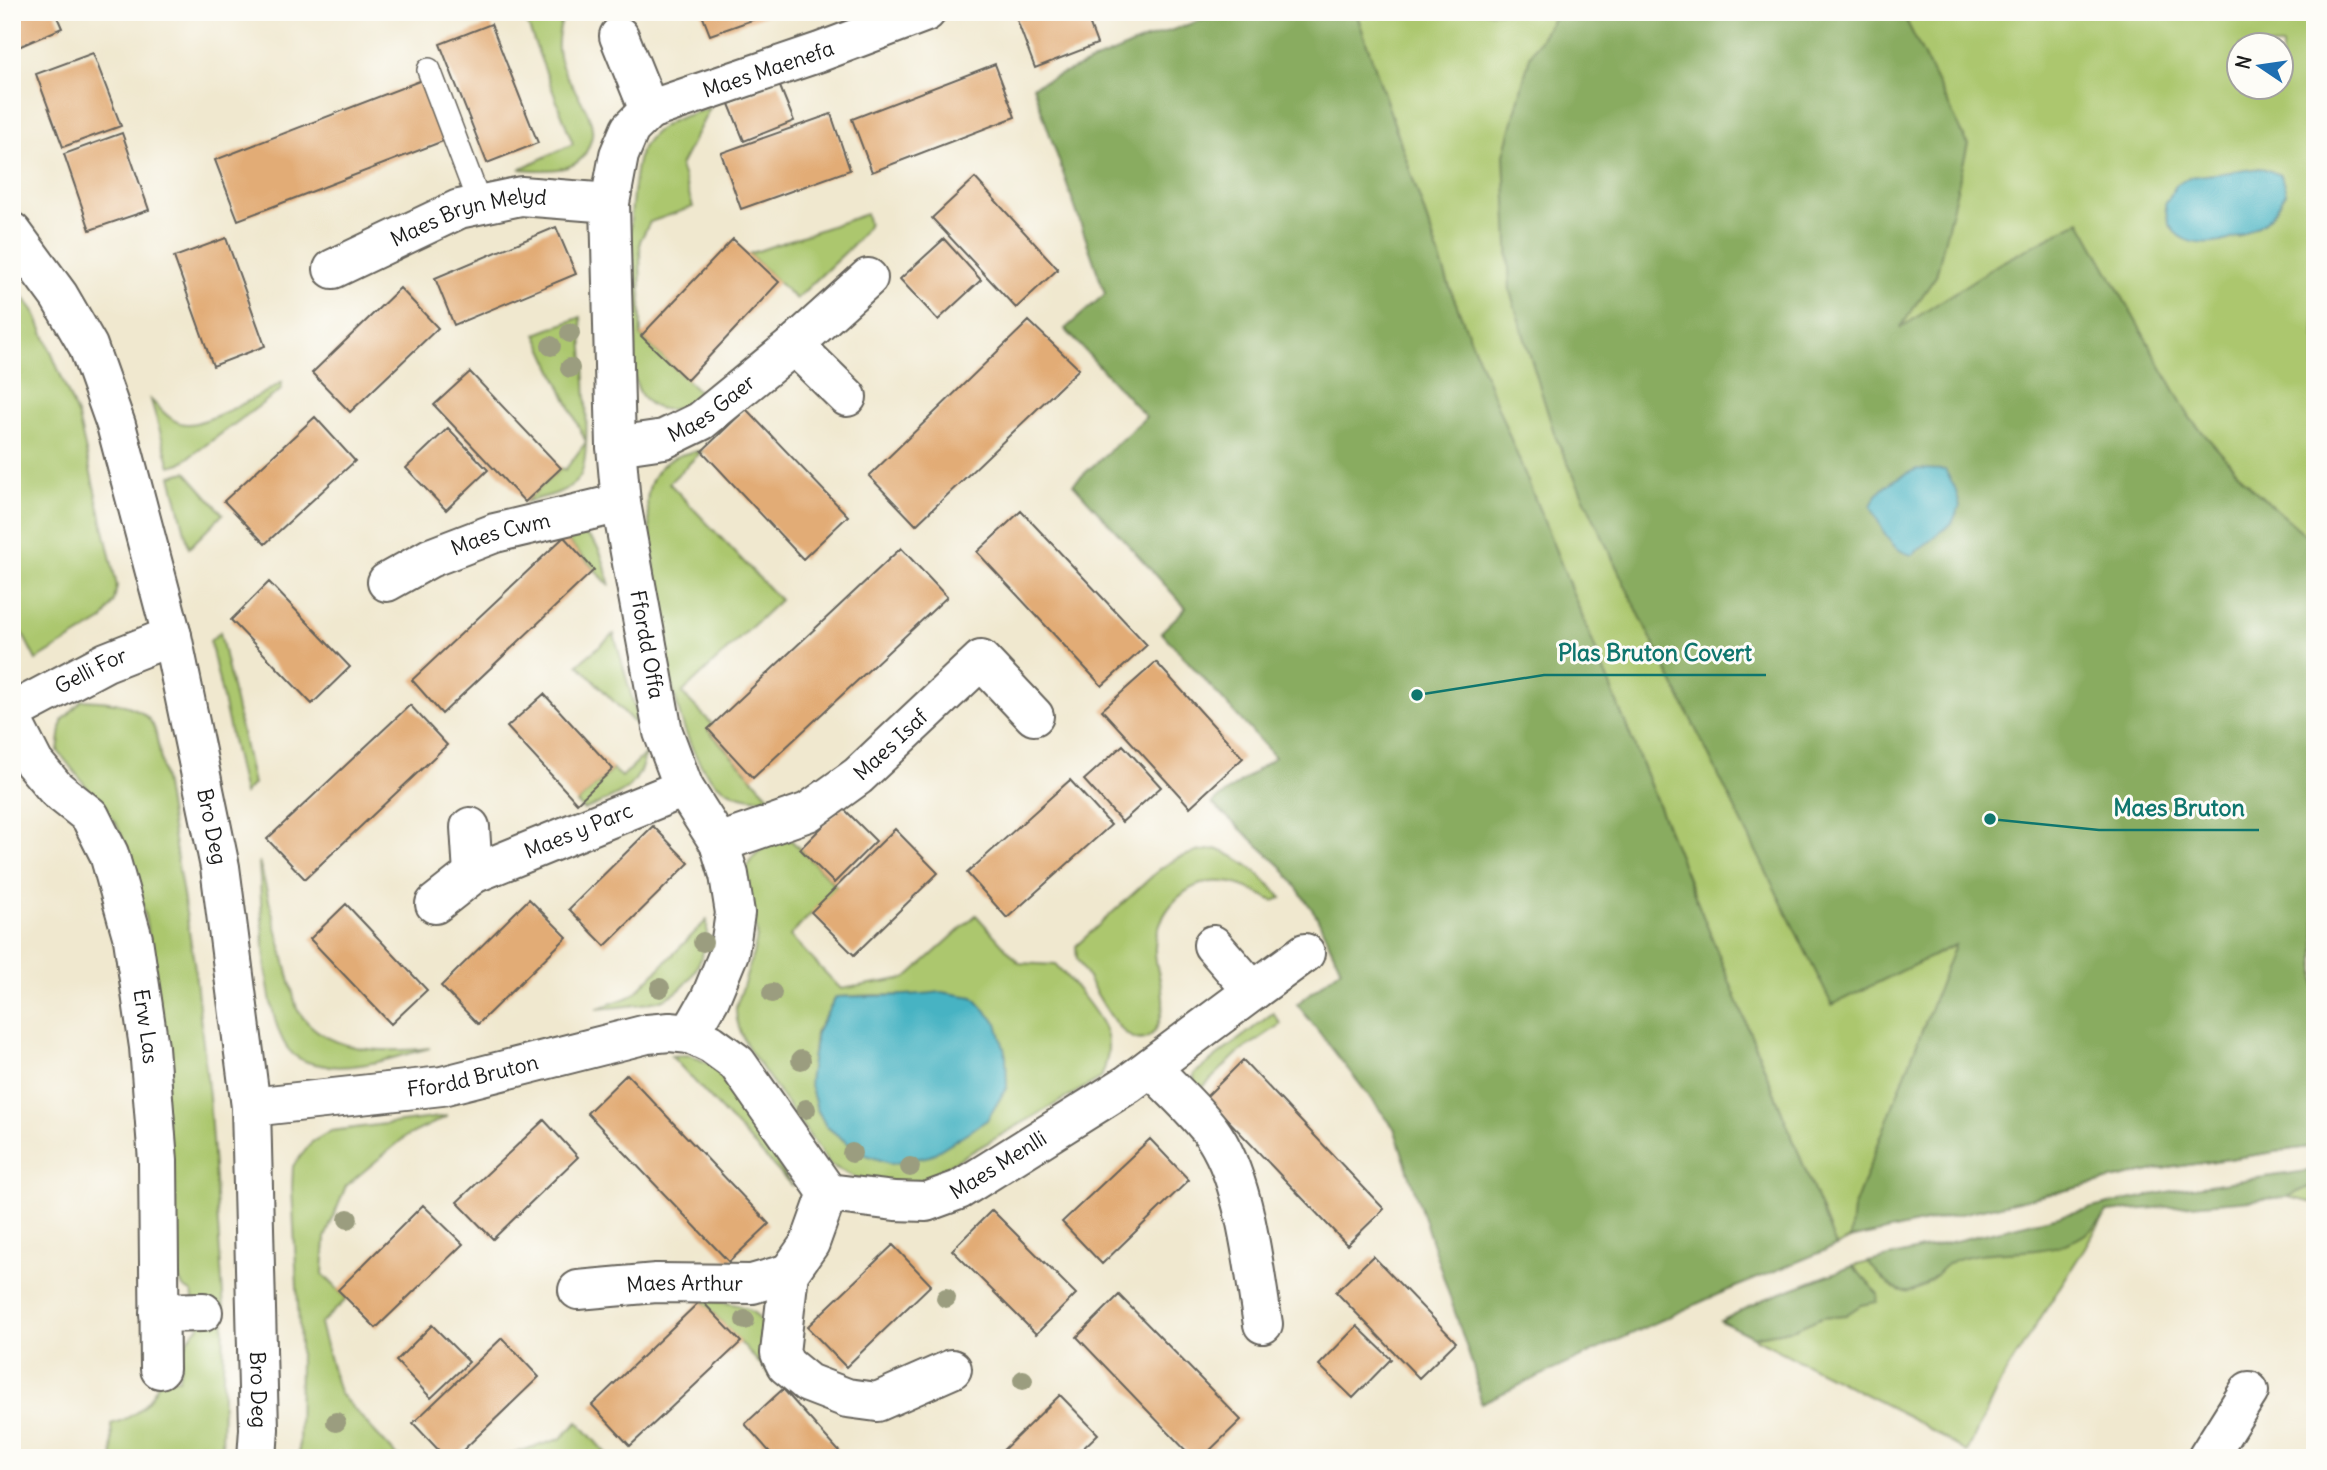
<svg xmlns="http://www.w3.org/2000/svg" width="2327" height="1470" font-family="Delius,sans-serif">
  <rect width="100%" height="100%" fill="#fdfcf7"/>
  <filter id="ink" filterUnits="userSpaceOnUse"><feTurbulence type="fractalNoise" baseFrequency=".0143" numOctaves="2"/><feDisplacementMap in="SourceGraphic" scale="14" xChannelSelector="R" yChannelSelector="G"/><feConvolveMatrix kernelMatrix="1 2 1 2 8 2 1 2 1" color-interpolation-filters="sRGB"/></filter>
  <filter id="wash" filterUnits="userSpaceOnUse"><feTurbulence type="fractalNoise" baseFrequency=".00686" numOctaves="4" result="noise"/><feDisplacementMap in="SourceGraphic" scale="28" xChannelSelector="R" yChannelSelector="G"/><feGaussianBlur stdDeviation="1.57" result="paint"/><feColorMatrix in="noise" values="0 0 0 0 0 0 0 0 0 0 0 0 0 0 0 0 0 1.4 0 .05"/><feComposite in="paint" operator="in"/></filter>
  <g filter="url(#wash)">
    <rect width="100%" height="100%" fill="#f0e8cf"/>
    <path fill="#acc76e" stroke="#647245" stroke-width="2" fill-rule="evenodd" d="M523,12H565C560,24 557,36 558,49C560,79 590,103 592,129C593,135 590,144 587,150C576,175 542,170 519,169L573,144Z
      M1356,12H2315V1146L2155,1170L1850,1239L1836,1246L1451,291ZM2240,46H2282V88H2240ZM2261,168L2286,193L2271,216L2239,237L2227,174Z
      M710,108L680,166L693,207L650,222L640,241L641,336L705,397C685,408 659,419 642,396C634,384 631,364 629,350C625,320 629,169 643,147C658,122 683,116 710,108Z
      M866,214L869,225L853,245L796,299L749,254Z
      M12,281L35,313L78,417L117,586L114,601L103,620L36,660L12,613Z
      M581,317C582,347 594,458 579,478C567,494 542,497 525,502L561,468L565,470L586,442L536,334Z
      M282,382L281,390L181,463L170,466L151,400C161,409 172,424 187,424C205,425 266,393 282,382Z
      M702,451L669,483L780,600L682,693L713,725L708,730L771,798C751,800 733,797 716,783C665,739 655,570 647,502C649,469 670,453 702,451Z
      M186,472L223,514L189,548L171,476Z
      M579,532C603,541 604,565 610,586L564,537Z
      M220,632L253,784L244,794L210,641Z
      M614,634L641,730L578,664Z
      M82,700C104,701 137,702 151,722C156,728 157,741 159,749L194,962L209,1097L224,1310L222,1458H113L111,1424C137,1417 150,1403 160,1379H179C181,1357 182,1341 199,1327L192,1293L183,1287L176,1273L154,961L134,866L117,825L58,751L62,721Z
      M645,754C639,792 615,796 584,810L577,803L613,769L622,777Z
      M791,840L837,887L790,936L841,989L906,978L976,915L1019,963L1056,965C1069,979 1101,1015 1106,1033C1111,1046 1106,1066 1101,1078L924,1179L908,1184L858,1179L830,1165L750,1051C742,1036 735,1024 736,1007C741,993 757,946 757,934C755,908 734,880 753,857C764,845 775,842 791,840ZM874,995L914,996L860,1153L826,1126L817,1109L810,1082L815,1033L837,997Z
      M1216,849C1245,859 1262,876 1282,898L1273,901C1258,893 1241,883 1224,882C1186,878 1156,912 1155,948C1154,968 1165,986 1163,1006C1159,1033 1144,1054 1119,1027C1104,1010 1089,979 1077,959L1076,946L1161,868L1178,858L1196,852Z
      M259,861L297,1009C325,1054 383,1053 430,1048C394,1057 353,1073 315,1064C305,1062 294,1057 288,1049C262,1014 262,906 259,861Z
      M707,920C709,950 693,990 661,1000C640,1006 617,1007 596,1009L632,996Z
      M1273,1013L1281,1024L1237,1054L1200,1090L1194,1085V1074Z
      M690,1055L714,1066L792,1186L671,1056Z
      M448,1116L405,1137L346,1186L325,1238L323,1274L347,1299L320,1324L339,1393L399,1458H299L300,1346L292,1188L293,1166L312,1142L331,1131Z
      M2315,1184V1203L2287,1197Z
      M2113,1203L2002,1379L1967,1452L1906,1415L1721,1321L1763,1300L1853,1266Z
      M701,1300C768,1305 763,1316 771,1376Z
      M578,1422L610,1458H497L560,1439Z"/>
    <path fill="#89ac61" stroke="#52643e" stroke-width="2" d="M1225,12H1356L1451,291L1836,1246L1714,1296L1481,1403L1474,1370L1394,1128L1297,1004L1341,969L1316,915L1282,867L1212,803L1275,757L1161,632L1186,608L1073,484L1146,417L1065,329L1105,294L1033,86L1146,39Z
      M1557,12H1902L1968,144L1936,276L1900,328L2000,263L2080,221L2190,418L2252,488L2308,537L2315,540V1146L2155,1170L1850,1239L1853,1209L1955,945L1832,1005L1632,600L1555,436L1510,291L1504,155L1530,56Z
      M2315,1170V1184L2287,1197L2107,1212C2080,1253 2035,1250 1991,1253C1977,1254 1961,1256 1949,1263C1935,1272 1929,1288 1910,1291C1892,1294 1879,1274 1868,1262L2113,1203L2187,1188Z
      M1853,1266L1878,1294L1877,1302L1861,1305L1846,1315L1822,1317L1795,1329L1753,1337L1721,1321L1763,1300Z"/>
    <path fill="#46b3c3" stroke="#316870" stroke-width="2" d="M2262,168L2281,175L2286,193C2281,200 2277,210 2271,216C2249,238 2191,260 2170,226C2167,221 2166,211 2165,205L2176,185L2190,177Z
      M1917,469L1945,470L1955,488L1960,506L1952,523L1912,555C1888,550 1881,526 1871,506C1879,485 1898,478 1917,469Z
      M941,992L973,997L997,1023L1006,1056L1007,1087L987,1120L930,1156L892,1164L860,1153L826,1126L817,1109L809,1082L816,1033L836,997C871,995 906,997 941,992Z"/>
    <g id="blocks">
      <path fill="#e2ac76" d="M12,12H55L62,28L14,49Z
        M701,12H772V13L710,35Z
        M1014,12H1085L1097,44L1035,68Z
        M491,24L538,143L487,163L440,44Z
        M93,53L121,126L63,147L36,74Z
        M995,64L1015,117L872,172L852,119Z
        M422,80L446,140L238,220L215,160Z
        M779,84L794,121L744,141L729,104Z
        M831,114L850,170L741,209L721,153Z
        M122,133L149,210L90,230L64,154Z
        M975,178L1058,269L1016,308L932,218Z
        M556,227L576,274L454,325L435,278Z
        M226,238L265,346L213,366L174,257Z
        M733,239L779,282L687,380L641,336Z
        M944,239L981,280L938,320L900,279Z
        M400,288L438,328L350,412L312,373Z
        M1029,321L1079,369L916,525L869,476Z
        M470,372L561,468L525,502L434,405Z
        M746,409L848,516L803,559L702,451Z
        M315,417L355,461L265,544L224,501Z
        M448,428L488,470L446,510L406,468Z
        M1021,511L1147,645L1102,686L977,552Z
        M564,537L594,570L442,714L412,680Z
        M901,548L947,597L753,778L708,729Z
        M269,582L350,667L312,704L231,620Z
        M1156,662L1243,758L1190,807L1102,710Z
        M544,694L613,769L577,803L507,727Z
        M410,705L447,745L305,879L267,839Z
        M1123,745L1161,787L1122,822L1084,780Z
        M1070,780L1111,825L1007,918L967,873Z
        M842,807L876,841L834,883L800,849Z
        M653,826L689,863L605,946L569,909Z
        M895,829L938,873L854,955L811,912Z
        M529,899L567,937L478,1024L441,986Z
        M346,904L427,990L391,1024L310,939Z
        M1243,1060L1384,1209L1347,1245L1206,1097Z
        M627,1074L769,1224L729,1262L587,1113Z
        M544,1120L578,1157L493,1239L457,1202Z
        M1150,1139L1189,1180L1102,1264L1062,1222Z
        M423,1205L463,1244L376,1328L338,1290Z
        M992,1210L1076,1294L1036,1334L952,1250Z
        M893,1245L931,1285L846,1367L807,1327Z
        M1373,1256L1456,1342L1419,1378L1336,1292Z
        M1119,1295L1241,1420L1202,1458H1193L1077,1337Z
        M701,1300L741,1342L630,1446L592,1405Z
        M432,1325L469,1362L431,1398L396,1361Z
        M1357,1326L1391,1359L1353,1398L1319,1365Z
        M502,1338L539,1377L455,1458H446L413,1423Z
        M783,1389L845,1458H775L745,1424Z
        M1060,1395L1098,1434L1073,1458H995Z"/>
    </g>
  </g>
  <g filter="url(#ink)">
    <use href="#blocks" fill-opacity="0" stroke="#66635b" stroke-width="2"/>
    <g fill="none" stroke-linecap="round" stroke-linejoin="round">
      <g stroke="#66635b" stroke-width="26">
        <path id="lane" d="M429,70L480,205"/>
      </g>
      <g stroke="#66635b" stroke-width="42">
        <g id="street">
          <path id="s1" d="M619,36L649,110L630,129L619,155L610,203L616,446L621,503L663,732L684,788L719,843L729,875L735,913L729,953L710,999L690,1034L711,1044L737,1063L828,1193"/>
          <path id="s2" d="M649,110L820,52L926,12"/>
          <path id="s3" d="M12,232L59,296L88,346L116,425L172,636L220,867L251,1107L259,1429L257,1458"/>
          <path id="s4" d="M333,269L459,209L521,196L610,203"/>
          <path d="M794,345L868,278"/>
          <path id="s5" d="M616,446L664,439L701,421L794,345L847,397"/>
          <path id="s6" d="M387,582L430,558L495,533L621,503"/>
          <path id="s7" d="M12,712L106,662L172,636"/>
          <path id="s8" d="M12,720L34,763L56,789L90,816L109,854L133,939L149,1047L158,1161L160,1369"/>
          <path id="s9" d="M719,843L808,812L858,776L981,660L1034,716"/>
          <path id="s10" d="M473,874L684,788"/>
          <path d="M435,904L473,874L470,827"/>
          <path d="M1253,991L1305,953"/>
          <path d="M1151,1067C1170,1088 1193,1108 1210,1130C1246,1178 1253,1266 1263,1324"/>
          <path id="s11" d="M251,1107L442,1086L647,1034L670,1032L690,1034"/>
          <path id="s12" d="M828,1193L895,1201L926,1202L959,1190L1128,1084L1253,991L1213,945"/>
          <path d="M828,1193L810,1243L789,1273L780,1353L786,1365L808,1383L847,1398L877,1402L952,1369"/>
          <path id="s13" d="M578,1290L656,1283L752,1284L789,1273"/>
          <path d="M159,1313L203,1312"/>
          <path d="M2207,1458L2249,1391"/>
        </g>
      </g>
      <use href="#lane" stroke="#fff" stroke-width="23"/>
      <use href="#street" stroke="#fff" stroke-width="38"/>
    </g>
    <g fill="#9b9d7f">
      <circle cx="570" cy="333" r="10"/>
      <circle cx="551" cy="346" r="10"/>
      <circle cx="570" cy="368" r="10"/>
      <circle cx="703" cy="942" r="10"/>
      <circle cx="660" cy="988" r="10"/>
      <circle cx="772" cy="993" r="10"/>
      <circle cx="801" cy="1060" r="10"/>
      <circle cx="806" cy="1109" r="10"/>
      <circle cx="852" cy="1153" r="10"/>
      <circle cx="910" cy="1167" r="10"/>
      <circle cx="348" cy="1219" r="10"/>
      <circle cx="946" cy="1298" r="10"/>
      <circle cx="745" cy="1320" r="10"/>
      <circle cx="1023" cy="1380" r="10"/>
      <circle cx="336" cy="1422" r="10"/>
    </g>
  </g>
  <g text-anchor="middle" stroke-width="6" stroke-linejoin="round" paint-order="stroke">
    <g font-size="21" fill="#1c1c1c" stroke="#fdfcf7">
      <text dy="7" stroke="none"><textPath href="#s2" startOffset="126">Maes Maenefa</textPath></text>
      <text dy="7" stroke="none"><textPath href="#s4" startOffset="147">Maes Bryn Melyd</textPath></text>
      <text dy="7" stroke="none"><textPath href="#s5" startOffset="105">Maes Gaer</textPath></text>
      <text dy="7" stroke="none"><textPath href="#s6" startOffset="124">Maes Cwm</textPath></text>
      <text dy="7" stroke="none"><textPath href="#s1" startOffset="628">Ffordd Offa</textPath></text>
      <text dy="7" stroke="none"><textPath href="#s7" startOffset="89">Gelli For</textPath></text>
      <text dy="7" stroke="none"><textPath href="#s9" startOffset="201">Maes Isaf</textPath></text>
      <text dy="7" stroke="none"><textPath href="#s3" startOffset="634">Bro Deg</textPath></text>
      <text dy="7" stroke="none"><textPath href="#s10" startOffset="114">Maes y Parc</textPath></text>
      <text dy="7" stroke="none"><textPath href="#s8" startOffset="345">Erw Las</textPath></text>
      <text dy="7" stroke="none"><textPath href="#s11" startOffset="224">Ffordd Bruton</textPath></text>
      <text dy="7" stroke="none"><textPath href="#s12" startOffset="180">Maes Menlli</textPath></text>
      <text dy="7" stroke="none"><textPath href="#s13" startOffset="107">Maes Arthur</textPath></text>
      <text dy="7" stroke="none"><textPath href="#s3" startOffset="1200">Bro Deg</textPath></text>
    </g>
  </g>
  <path fill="none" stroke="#0f766e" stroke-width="2.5" d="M1417 695L1544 675H1766M1990 819L2099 830H2259"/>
  <g fill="#0f766e" stroke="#fdfcf7" stroke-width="2.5">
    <circle cx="1417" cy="695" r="7"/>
    <circle cx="1990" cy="819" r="7"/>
  </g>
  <g font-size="23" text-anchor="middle" font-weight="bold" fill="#0f766e" stroke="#fdfcf7" stroke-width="6" stroke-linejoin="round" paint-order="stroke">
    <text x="1655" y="661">Plas Bruton Covert</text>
    <text x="2179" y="816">Maes Bruton</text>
  </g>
  <rect width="2327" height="1470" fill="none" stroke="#fdfcf7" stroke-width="42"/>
  <g transform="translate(2260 66) rotate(283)"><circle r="33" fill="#fdfcf7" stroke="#a3a29f" stroke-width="2"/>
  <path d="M0-5L12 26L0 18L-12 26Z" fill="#1f6fb2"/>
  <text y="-10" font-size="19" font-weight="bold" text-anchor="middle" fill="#1c1c1c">N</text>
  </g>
</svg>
